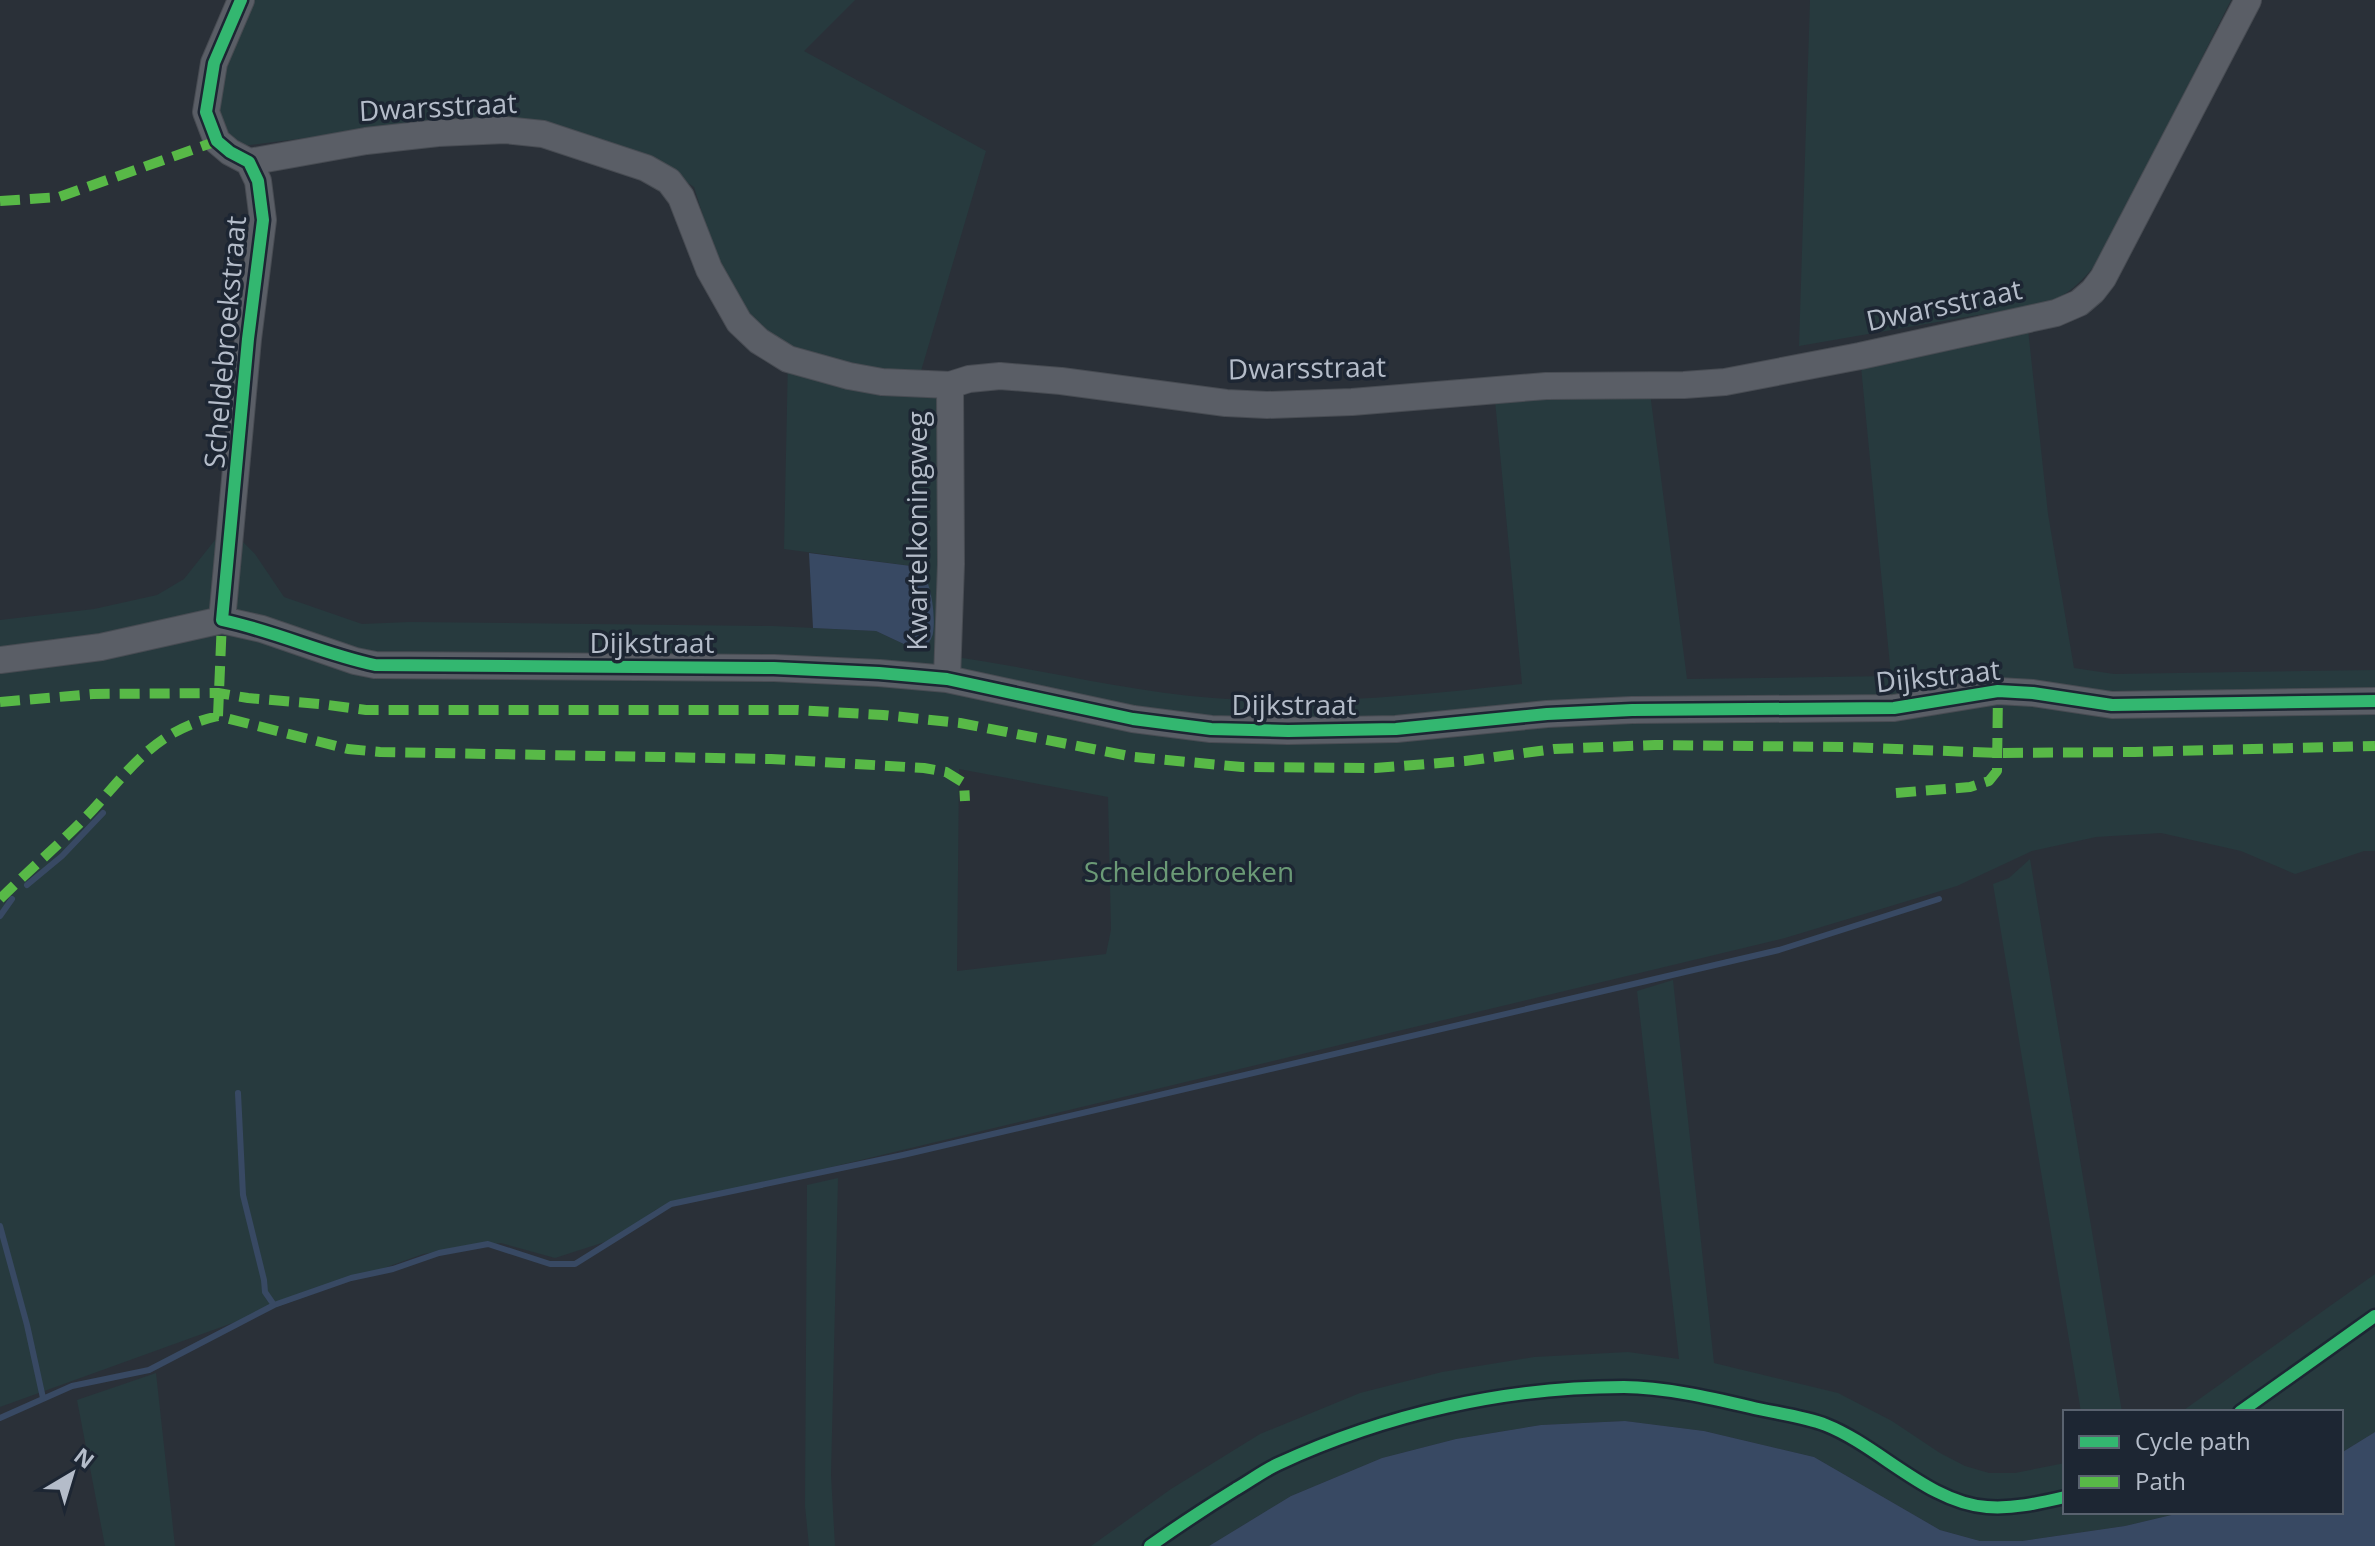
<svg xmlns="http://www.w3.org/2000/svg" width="2375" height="1546" font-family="'Open Sans',sans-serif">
  <rect width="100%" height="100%" fill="#2a3038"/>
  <path fill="#273a3e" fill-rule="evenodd" d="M249,0H855L804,51L986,151L921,371L882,372L783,345L755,325L720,270L694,187L663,166L523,120L457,119L242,146L231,142L217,119L219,76Z
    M1810,0H2231L2102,256C2087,276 2074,290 2052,302L1799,346Z
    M2027,320L2048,514L2074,668L2114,674L2375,670V851H2364L2295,874L2241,851L2161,833L2096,837L2032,851L1957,886L1785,938L657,1209L614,1239L555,1258L501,1243L423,1254L0,1407V620L94,609L157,595L184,579L215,540L231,534L241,540L255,554L284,597L362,624L410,622L773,626L876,631L908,646L919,567L784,549L788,359L950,385L948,656C1037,668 1124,691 1213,698C1316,706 1420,695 1522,684L1494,390L1649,385L1687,679L1891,676L1860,356ZM959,769L1108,797L1111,930L1106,954L957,971Z
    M2030,859L2122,1412H2081L1993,884L2009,878Z
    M1673,980L1714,1363L1838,1393L1892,1421L1940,1453L1965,1466L1989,1473H2015L2065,1463V1512H2184L2125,1526L2022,1541H1980L1940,1530L1814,1457L1704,1431L1625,1421L1541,1425L1456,1439L1382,1458L1291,1496L1209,1546H1091L1171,1489L1260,1434L1360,1393L1442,1372L1534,1357L1628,1352L1679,1359L1637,991Z
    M838,1178L831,1475L835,1546H809L805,1506L807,1185Z
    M2375,1274V1432L2341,1453V1412H2181Z
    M156,1373L175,1546H105L77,1400Z"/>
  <path fill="#384963" d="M809,553L919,567C931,579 936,616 933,633C933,636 929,643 927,645L908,646L876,631L813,628Z
    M1625,1421L1704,1431L1814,1457L1940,1530L1980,1541H2022L2125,1526L2184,1512H2341V1453L2375,1432V1546H1209L1291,1496L1382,1458L1456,1439L1541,1425Z"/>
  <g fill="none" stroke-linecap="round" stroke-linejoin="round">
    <path stroke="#384963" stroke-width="6" d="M27,885L62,856L103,813
      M0,916L12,899
      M238,1093L243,1195L264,1280L265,1292L274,1305
      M0,1226L27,1325L43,1398
      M0,1418L72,1386L149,1370L274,1305L351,1278L393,1269L439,1253L488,1244L550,1264H575L671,1204L903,1155L1779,950L1939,899"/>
    <g stroke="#484c53" stroke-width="28">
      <path id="minor" d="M249,162L366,141L438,133L505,130L543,134L646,168L669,181L681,197L709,269L739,322L759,341L788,359L849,376L882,382L950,385L969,379L1000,376L1061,381L1226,403L1267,405L1352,402L1546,386L1684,385L1725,382L1860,356L2056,313L2079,303L2093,291L2103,278L2248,0
        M222,620L248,339L263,220L258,181L249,162L230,152L217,141L206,112L214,63L241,0
        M0,660L101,647L222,620L262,629L355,661L375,665L774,668L879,673L947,679L1133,719L1211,729L1288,731L1396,729L1547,714L1632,710L1894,708L1998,691L2033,693L2112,705L2375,701
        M947,679L951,564L950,385"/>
    </g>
    <use href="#minor" stroke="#5a5e66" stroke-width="26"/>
    <path stroke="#58b947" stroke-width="10" stroke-dasharray="20 10" stroke-linecap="butt" d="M0,201L59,197L217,141
      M0,702L93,694L218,693L248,698L320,704L366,710H797L883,715L960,723L1134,757L1242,767L1375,768L1465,761L1554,749L1655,745L1845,747L1997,753L2135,752L2375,746
      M218,716L222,620
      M1896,793L1970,787L1989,781L1997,771L1998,691
      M0,899C26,873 54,849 80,823C126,777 148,732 218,716L348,749L380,752L771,759L924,768L946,772L964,783L965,801"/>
    <g stroke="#1d2633" stroke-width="17">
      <path id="cycleway" d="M241,0L214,63L206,112L217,141L230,152L249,162L258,181L263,220L248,339L222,620C275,631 323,654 375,665L774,668L879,673L947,679L1133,719L1211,729L1288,731L1396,729L1547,714L1632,710L1894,708L1998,691L2033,693L2112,705L2375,701
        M2240,1412L2375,1316
        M1150,1546C1178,1526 1207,1507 1236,1489C1250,1481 1263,1471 1278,1464C1386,1414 1505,1387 1624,1387C1663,1387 1711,1398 1750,1407C1774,1413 1803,1416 1826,1425C1879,1446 1929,1503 1987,1507C2014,1509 2039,1503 2065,1497"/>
    </g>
    <use href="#cycleway" stroke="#33b770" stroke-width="12"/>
  </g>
  <g text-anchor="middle" stroke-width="7" stroke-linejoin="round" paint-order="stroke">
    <g font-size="28" fill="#b4bcc9" stroke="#1d2633">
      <text transform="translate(438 107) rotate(-3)" y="10">Dwarsstraat</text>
      <text transform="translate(1944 305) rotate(-12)" y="10">Dwarsstraat</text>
      <text transform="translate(225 342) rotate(-85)" y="10">Scheldebroekstraat</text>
      <text transform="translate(1307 368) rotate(-1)" y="10">Dwarsstraat</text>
      <text transform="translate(917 531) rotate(-90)" y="10">Kwartelkoningweg</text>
      <text x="652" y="653">Dijkstraat</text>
      <text transform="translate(1938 676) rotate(-6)" y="10">Dijkstraat</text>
      <text x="1294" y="715">Dijkstraat</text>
    </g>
    <g font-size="28" fill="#6b9a76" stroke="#1d2633">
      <text x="1189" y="882">Scheldebroeken</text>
    </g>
  </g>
  <rect x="2063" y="1410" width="280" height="104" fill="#1d2633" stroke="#59626f" stroke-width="2"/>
  <rect x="2079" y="1436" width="40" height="12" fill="#33b770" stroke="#59626f" stroke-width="2"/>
  <text x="2135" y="1450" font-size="24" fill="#b4bcc9">Cycle path</text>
  <rect x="2079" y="1476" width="40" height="12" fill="#58b947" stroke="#59626f" stroke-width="2"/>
  <text x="2135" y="1490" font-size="24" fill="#b4bcc9">Path</text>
  <g transform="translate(72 1474) rotate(38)" stroke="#1d2633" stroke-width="6" paint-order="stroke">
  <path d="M0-6L14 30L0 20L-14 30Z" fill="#b4bcc9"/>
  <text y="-12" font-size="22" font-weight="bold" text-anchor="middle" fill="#b4bcc9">N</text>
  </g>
</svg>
